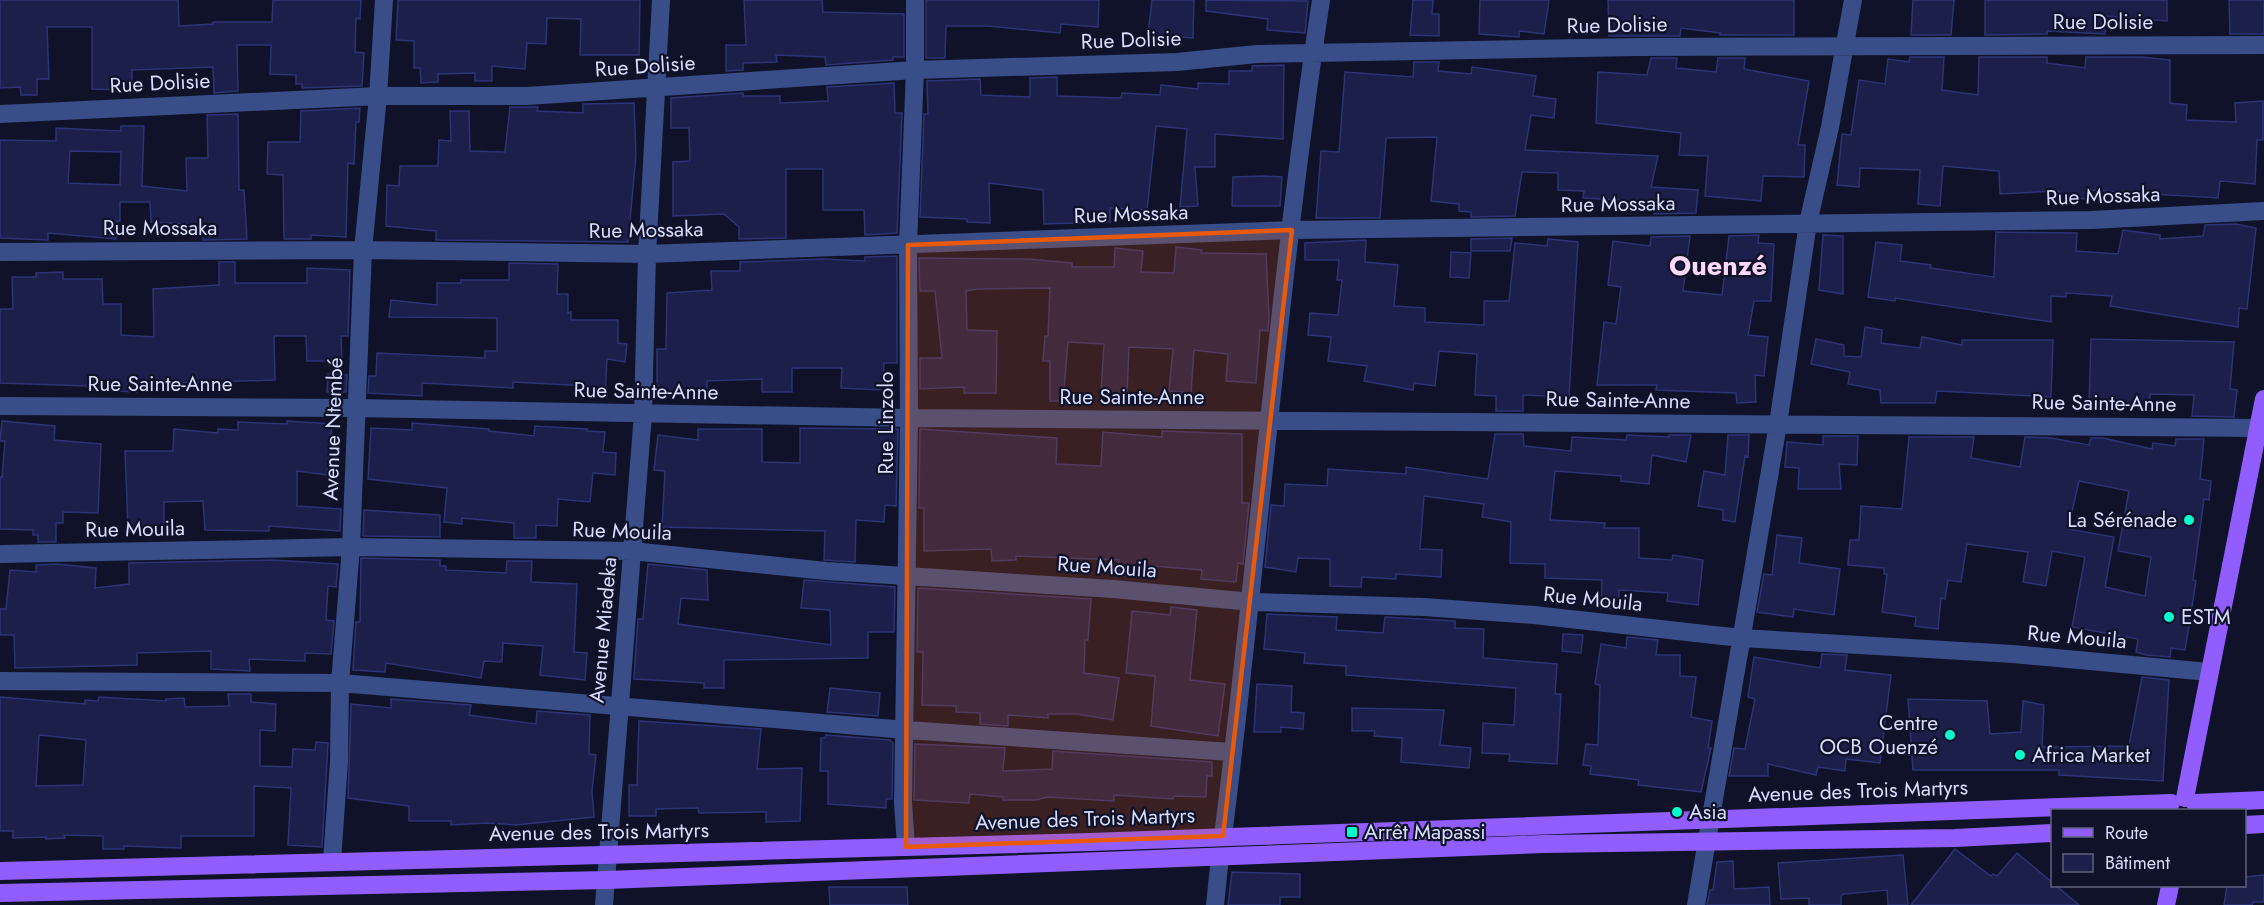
<svg xmlns="http://www.w3.org/2000/svg" width="2264" height="905" font-family="Jost,sans-serif">
  <rect width="100%" height="100%" fill="#0f1228"/>
  <path fill="#1b1f49" stroke="#2c3476" stroke-width="1.5" fill-rule="evenodd" d="M0,0H178L179,26L213,24V22H272L273,0H361L360,19L356,18L355,52L364,53L362,86L302,88V84H296V75L270,74L271,45H237L238,91L214,93L213,67L132,70V90L92,89V27H47L49,79H37V95H21L20,87L0,88Z
    M398,0H640L639,55H580L581,19L547,18L546,44L527,43L525,69L492,66V81H475V73L438,74V82L421,83L420,68H414V41L396,40Z
    M744,0H822L823,12L904,14V57H893V60L826,65L825,57L776,55L777,62L743,63V70L726,71V45H746Z
    M926,0H1099L1098,27L1061,24L1060,33L987,26H946L945,58H926Z
    M1152,0H1194L1193,38L1148,35Z
    M1206,0L1308,1L1305,33L1267,30L1268,19L1206,11Z
    M1413,0H1433L1432,14H1439V36L1410,35Z
    M1480,0H1549L1544,34L1519,31V37L1479,34Z
    M1608,0H1794V35H1720V33L1681,28L1680,36H1609Z
    M1913,0H1954L1951,35H1911Z
    M1985,0H2167V21L2106,16L2105,34L2047,31V34L1985,35Z
    M2229,0H2264V34H2230Z
    M1910,57H1944L1942,90L1978,95L1979,57H2047V63L2085,68L2086,57H2142L2170,60V103L2187,105L2186,120L2236,122L2235,103L2263,101V140H2257L2255,184L2220,181L2218,198L2089,190L2088,199L2059,197V191L2000,194L1999,171L1943,166L1940,206L1918,204L1920,170L1860,168L1859,187L1837,185L1842,134L1851,135L1859,80L1885,84L1888,59L1909,62Z
    M1651,58H1677L1676,68L1716,72L1718,58H1745L1744,69L1809,81L1798,145H1805L1804,177L1763,176L1761,201L1705,196L1708,156L1679,155L1681,133L1596,123L1598,72L1647,75Z
    M1414,62H1439L1438,71L1471,74L1472,67L1536,76L1533,96L1556,99L1554,118L1531,115L1525,150L1658,156L1651,187L1698,190L1696,213L1654,214L1655,208L1620,205V200L1583,198L1584,191L1558,190V173L1522,172L1515,216L1471,217V212L1459,211V204L1431,201L1437,137L1386,138L1380,218H1316L1321,151L1339,152L1345,72L1413,77Z
    M1284,65L1283,139L1215,134V167H1195L1198,206L1180,207L1187,129L1156,126L1147,210L1110,208V222L1044,224L1043,190L989,183L990,223L967,222V219L920,217L924,114H928L927,81L980,79L981,95L1030,97V78L1057,77V96L1121,98L1122,93L1160,95L1161,85L1198,89V83L1229,84V71H1252V66Z
    M894,83L895,113H902L897,233L865,235L864,210H823V169H786V238L739,239V227L724,214L673,216V162L690,161L689,128H671V98L743,93V96H780V103L828,101L827,87Z
    M634,103L636,155L628,242L436,240V231L386,226L387,185L399,186L400,166H438L439,140L451,141L450,111H469L470,151L505,152L510,107H538L537,111L583,113V104Z
    M360,108L359,122H356L354,164L348,163L346,237L311,235V239H284L283,175L267,174L268,142H300L301,111Z
    M238,114L239,190H244L247,239L203,240V233H187V224L151,222L150,202H120V221H117L116,239L48,233V240L0,238V140L56,141V128L121,131V126H144L142,186L187,191L186,158H208L207,115ZM70,151L121,152L120,185L68,183Z
    M1265,176L1282,177L1280,206H1232L1233,177Z
    M2236,224L2256,228L2247,309L2239,308L2238,327L2110,306L2112,296L2066,293V297L2051,296V322L1895,298V301L1868,297L1876,242L1902,245L1900,261L1931,265L1930,268L1994,277L1996,232L2077,233L2076,251L2118,254L2123,230L2160,235V239L2203,236L2205,225Z
    M1759,235L1758,243L1774,244L1771,301H1754L1748,335L1768,337L1764,376L1755,375L1756,402L1737,403L1736,393L1656,390L1657,385H1597L1604,322L1616,324L1621,287L1608,285L1613,241L1650,246L1651,237L1690,236L1683,291L1722,295L1729,236Z
    M1823,235L1843,236V294L1819,290Z
    M1512,238L1510,251H1471V239Z
    M1548,239L1578,242L1569,397L1523,395V411H1496V396L1475,395L1477,354L1439,351L1435,386L1414,383L1413,390L1364,381L1367,366L1328,361L1331,337L1308,335L1310,313L1338,315L1342,280H1337L1339,260H1305V243L1366,240L1365,262L1398,265L1394,306L1425,308V322L1484,325V301H1509L1515,243L1547,246Z
    M1176,247L1202,250L1201,253L1266,254L1269,318L1268,331L1260,330L1256,383L1226,381L1228,354L1194,350L1191,393L1169,391L1173,349L1129,347L1127,394L1101,393L1104,344L1068,342L1063,401H1050V361H1043L1045,336H1048L1050,288L978,289L966,291L967,330L997,331L996,393H964V387L920,389V358H942L935,291H920L919,258L1028,259L1072,263V267H1114L1115,248L1143,251L1141,272L1174,273Z
    M1451,252L1471,253L1469,278L1450,277Z
    M897,256V363H884L883,390L841,388L842,368H792V392H762V379L707,381V396L657,395V349H666L667,293L712,290L711,271H740V262L823,259L865,261V257Z
    M219,262H235V283H307V268L350,270L348,336H341L342,361H307L306,336H274L275,380L149,384V390L138,389L137,392L88,390V386L0,383V309H13L12,277H36V273L63,272V279H102L103,304H121V335L154,337L153,289L219,285Z
    M509,263L558,264L557,294H568V313L571,312V320H618V343L627,344L625,362L607,359L605,396L588,395V386L513,382V388L422,383V396L368,393L369,376H376L377,353L485,358V351H497V318L389,317L391,300L437,305V283H461V280H509Z
    M1865,327L1882,330L1881,343L1920,348L1922,337L1962,345V340H2053L2051,397L1937,391L1935,403H1881L1880,390L1848,384L1850,372L1811,364L1816,339L1844,345V356L1861,357Z
    M2091,339L2234,342L2230,389L2237,390L2234,417L2192,416L2194,395L2150,394V406L2089,404Z
    M328,374L347,375L346,392H327Z
    M2,421L55,426L54,440L101,444L98,513L63,512V523H56V542H38V535H33V530L0,529V477H2L5,441H0Z
    M287,421L332,424L327,475L297,471V506L341,509L340,531L269,526V531L205,530L203,501L164,502V529H128L125,451H173L174,429L218,433V429L238,430V422L287,424Z
    M412,423L489,429V431L534,436L535,426L587,429V431L605,432L603,452L616,453L615,475L593,473L590,502L558,499L557,526L536,525V538H514V523L462,518V524L444,522L447,488L368,479L371,428L412,430Z
    M800,428L898,429L896,506L885,505L884,522L856,520L855,562L824,560L825,531L662,527L665,471L654,470L658,435L698,440V429H762V462L800,463Z
    M920,429L1057,438L1056,464L1101,466L1103,432L1162,437V431L1242,434V503H1249L1243,564L1238,563L1236,582L1201,579L1202,570L1141,565V573L1118,571L1119,560L1016,556V560L992,561L991,549L924,551V508H919Z
    M1495,434H1523L1524,446L1571,451L1572,437L1626,440L1627,435L1669,437V435H1691L1686,462L1652,455L1649,484L1621,481V476L1555,471L1550,520L1605,523L1604,528H1639V558L1672,560L1673,555L1703,560L1698,605L1667,601L1668,593L1619,590V609L1601,608L1602,580L1545,578V564L1510,563L1511,522L1482,517L1484,504L1424,496L1420,549L1442,550L1441,577L1396,574V579L1362,577L1361,587L1330,586V559L1298,558L1296,572L1265,567L1271,505L1284,506L1285,484L1327,486L1328,469L1406,474V467L1488,479Z
    M1728,435H1749L1748,457L1745,456L1735,522L1723,520V510L1698,506L1704,471L1725,475Z
    M1823,436H1858L1857,465L1839,464L1841,489H1798L1799,468L1785,467L1787,442L1823,445Z
    M1909,437H1974L1971,458L2020,467L2025,437L2051,438L2089,445L2091,438H2103L2152,449L2153,443L2175,446L2176,439H2204L2200,479L2211,481L2209,500L2204,499L2193,580L2196,581L2185,650L2171,648L2170,657L2146,655L2136,652L2138,639L2072,627L2085,557L2052,551L2046,586L2023,582L2028,552L1967,544L1961,582L1948,580L1945,599L1941,598L1938,629L1915,626L1916,617L1882,612L1887,574H1884V568L1848,565L1850,540H1859L1861,506L1902,509ZM2079,481L2129,491L2118,551L2151,557L2145,596L2105,587L2114,537L2068,529Z
    M364,510L440,515V537L363,536Z
    M1777,535L1802,538L1799,563L1840,569L1834,615L1794,609L1793,617L1757,612L1764,574L1772,575Z
    M361,558L440,560V566H446V570L506,573L507,561H532L531,582L577,584L574,652L587,653L585,680L540,675L543,646L503,643L502,662L484,661L481,678L386,663L385,672L353,670L356,622H360Z
    M272,560L338,564L336,587L328,586L326,620L334,621L331,654L305,653V661L249,659L250,671L211,669V651L137,653V665L15,668L14,635H0V609H6L10,570L36,572V565L56,564L96,568L95,588L129,584V563Z
    M648,564L707,570L708,600L681,598L678,624L831,645L830,610L801,608L804,580L895,587L894,632H868V658L724,660V688H704V683L634,679L638,619H643Z
    M918,588L1091,599L1088,640H1085L1084,673L1119,678L1113,720L1077,714H1048V718L1008,715V726L980,724V713L956,712V706L922,705L923,652H917Z
    M1171,607L1197,610L1190,680L1225,684L1218,736L1151,726L1155,676L1126,673L1132,611L1170,615Z
    M1267,614L1337,617L1336,630L1383,633L1385,617L1455,621V628L1484,629L1483,658L1557,664L1555,694H1561L1557,764L1509,761L1510,754L1482,753L1483,723L1514,725L1516,688L1346,675V666L1304,663L1305,653L1264,649Z
    M1563,634L1583,635L1581,653L1562,651Z
    M1627,637L1658,640L1656,655H1680V676L1696,677L1691,717L1712,721L1708,748H1711L1701,792L1638,785L1639,780L1590,774L1591,766L1583,765L1586,744L1598,745L1600,685L1595,684L1601,644L1626,648Z
    M1822,654L1847,655L1845,670L1891,675L1880,763L1846,759L1845,771L1818,767L1816,775L1768,764V776H1729L1734,748L1745,749L1755,699L1748,697L1754,657L1820,668Z
    M2142,677L2169,680L2163,781L2059,775V770H1913L1908,699L1987,701L1990,734L2021,732L2023,701L2044,705L2042,747L2129,746Z
    M1257,684L1292,686L1291,712L1304,713L1303,729L1281,727V732H1254Z
    M830,688L880,693L878,716L827,712Z
    M228,694H251V702L276,704L275,731L260,730V766L292,767L293,749L315,750L316,742L328,743L322,847L288,845L291,788L254,786V836H181V848L124,846V849H103V836L64,835L65,838L46,839V837L13,838V831H0V697L85,704V700L98,701L99,697L166,701V699L184,698L185,707L229,706ZM39,735L86,740L83,785L36,786Z
    M391,699L471,705L469,715L536,724L537,711L590,715L589,754L596,755L592,791L594,817L516,825L487,823L451,825V821H409V806L348,798L351,704L391,708Z
    M1352,708L1444,710L1440,745L1471,748L1469,768L1401,762L1402,738L1374,736L1375,731H1352Z
    M639,721L761,729L757,769L802,768L800,821L766,822V812L699,813L698,808L656,809V816H629V785H637Z
    M826,735L890,740L893,743L892,799H886V808L828,804V771H820L821,738H825Z
    M915,744L1005,748L1003,771L1052,769L1053,751L1212,762V776H1207L1206,797L1174,796L1173,799L1114,795V801L1048,797L1035,800H1003V797L970,794L969,803L914,800Z
    M1955,849L1991,876L1993,874L1997,876L2017,853L2079,905H1911Z
    M1903,855L1908,905H1888L1887,890L1844,894L1841,896V905H1809V898L1781,899L1778,863Z
    M1733,861L1734,889L1769,887L1770,905H1707L1710,890H1713L1717,862Z
    M1232,872L1300,874V897H1280V905H1228Z
    M2264,875V902H2253L2252,905H2224L2227,885H2244V877Z
    M829,887H907L908,905H830Z"/>
  <g fill="none" stroke-linecap="round" stroke-linejoin="round">
    <path stroke="#394e88" stroke-width="18" d="M0,114L378,96H527L915,70L1177,62L1257,54L1638,47L2264,45
      M0,252L363,250L647,254L1292,230L2091,220L2264,211
      M0,406L356,408L909,418L2264,428
      M0,554L351,547L632,551L826,571L1113,589L1252,602L1424,607L1534,615L1741,638L2013,654L2209,672
      M0,681L340,683L906,730L1231,752
      M1223,836C1258,558 1279,277 1321,0
      M906,847L903,802L909,418L908,245L915,70V0
      M332,861L339,761L340,683L351,547L363,250L378,96L384,0
      M604,905L643,414L647,254L661,0
      M1215,905L1220,857
      M1696,905L1778,424L1808,223L1830,127L1853,0"/>
    <path stroke="#925dff" stroke-width="18" d="M2185,798L2264,399
      M2195,803L2264,800
      M2244,825L2264,824
      M0,871L1090,842L2171,803
      M0,893L607,880L1544,844L1955,838L2052,833
      M2166,905L2170,886"/>
  </g>
  <path fill="#e8590c" fill-opacity="0.2" stroke="#e8590c" stroke-width="4.5" stroke-linejoin="round" d="M1292,230L1223,836L906,847L908,245Z"/>
  <g fill="#02ffcd" stroke="#0f1228" stroke-width="2">
    <circle cx="2189" cy="520" r="6"/>
    <circle cx="2169" cy="617" r="6"/>
    <circle cx="1950" cy="735" r="6"/>
    <circle cx="2020" cy="755" r="6"/>
    <circle cx="1677" cy="812" r="6"/>
    <rect x="1346" y="826" width="12" height="12" rx="3"/>
  </g>
  <g text-anchor="middle" stroke-width="4.5" stroke-linejoin="round" paint-order="stroke">
    <g font-size="21" fill="#d6ddff" stroke="#0f1228">
      <text x="2103" y="29">Rue Dolisie</text>
      <text transform="translate(1617 25) rotate(-1)" y="7">Rue Dolisie</text>
      <text transform="translate(1131 40) rotate(-2)" y="7">Rue Dolisie</text>
      <text transform="translate(645 66) rotate(-4)" y="7">Rue Dolisie</text>
      <text transform="translate(160 83) rotate(-3)" y="7">Rue Dolisie</text>
      <text transform="translate(2103 196) rotate(-2)" y="7">Rue Mossaka</text>
      <text transform="translate(1618 204) rotate(-1)" y="7">Rue Mossaka</text>
      <text transform="translate(1131 214) rotate(-2)" y="7">Rue Mossaka</text>
      <text x="160" y="235">Rue Mossaka</text>
      <text transform="translate(646 230) rotate(-1)" y="7">Rue Mossaka</text>
      <text x="160" y="391">Rue Sainte-Anne</text>
      <text transform="translate(646 391) rotate(1)" y="7">Rue Sainte-Anne</text>
      <text x="1132" y="404">Rue Sainte-Anne</text>
      <text transform="translate(1618 400) rotate(1)" y="7">Rue Sainte-Anne</text>
      <text transform="translate(2104 403) rotate(1)" y="7">Rue Sainte-Anne</text>
      <text transform="translate(886 423) rotate(-90)" y="7">Rue Linzolo</text>
      <text transform="translate(333 429) rotate(-88)" y="7">Avenue Ntembé</text>
      <text transform="translate(135 529) rotate(-1)" y="7">Rue Mouila</text>
      <text transform="translate(622 531) rotate(2)" y="7">Rue Mouila</text>
      <text transform="translate(1107 567) rotate(4)" y="7">Rue Mouila</text>
      <text transform="translate(1593 599) rotate(6)" y="7">Rue Mouila</text>
      <text transform="translate(603 630) rotate(-85)" y="7">Avenue Miadeka</text>
      <text transform="translate(2077 637) rotate(5)" y="7">Rue Mouila</text>
      <text transform="translate(1858 791) rotate(-2)" y="7">Avenue des Trois Martyrs</text>
      <text transform="translate(1085 819) rotate(-2)" y="7">Avenue des Trois Martyrs</text>
      <text transform="translate(599 832) rotate(-1)" y="7">Avenue des Trois Martyrs</text>
    </g>
    <g font-size="21" fill="#d6ddff" stroke="#0f1228" text-anchor="start">
      <text x="2177" y="527" text-anchor="end">La Sérénade</text>
      <text x="2181" y="624">ESTM</text>
      <text x="1938" y="730" text-anchor="end">Centre<tspan x="1938" dy="24">OCB Ouenzé</tspan></text>
      <text x="2032" y="762">Africa Market</text>
      <text x="1689" y="819">Asia</text>
      <text x="1364" y="839">Arrêt Mapassi</text>
    </g>
    <g font-size="27" font-weight="bold" fill="#ffd8fc" stroke="#0f1228">
      <text x="1718" y="275">Ouenzé</text>
    </g>
  </g>
  <rect x="2051" y="809" width="195" height="78" fill="#0f1228" stroke="#5f637e" stroke-width="1.5"/>
  <rect x="2063" y="828" width="30" height="9" fill="#925dff" stroke="#5f637e" stroke-width="1.5"/>
  <text x="2105" y="839" font-size="18" fill="#d6ddff">Route</text>
  <rect x="2063" y="854" width="30" height="18" fill="#1b1f49" stroke="#5f637e" stroke-width="1.5"/>
  <text x="2105" y="869" font-size="18" fill="#d6ddff">Bâtiment</text>
</svg>
